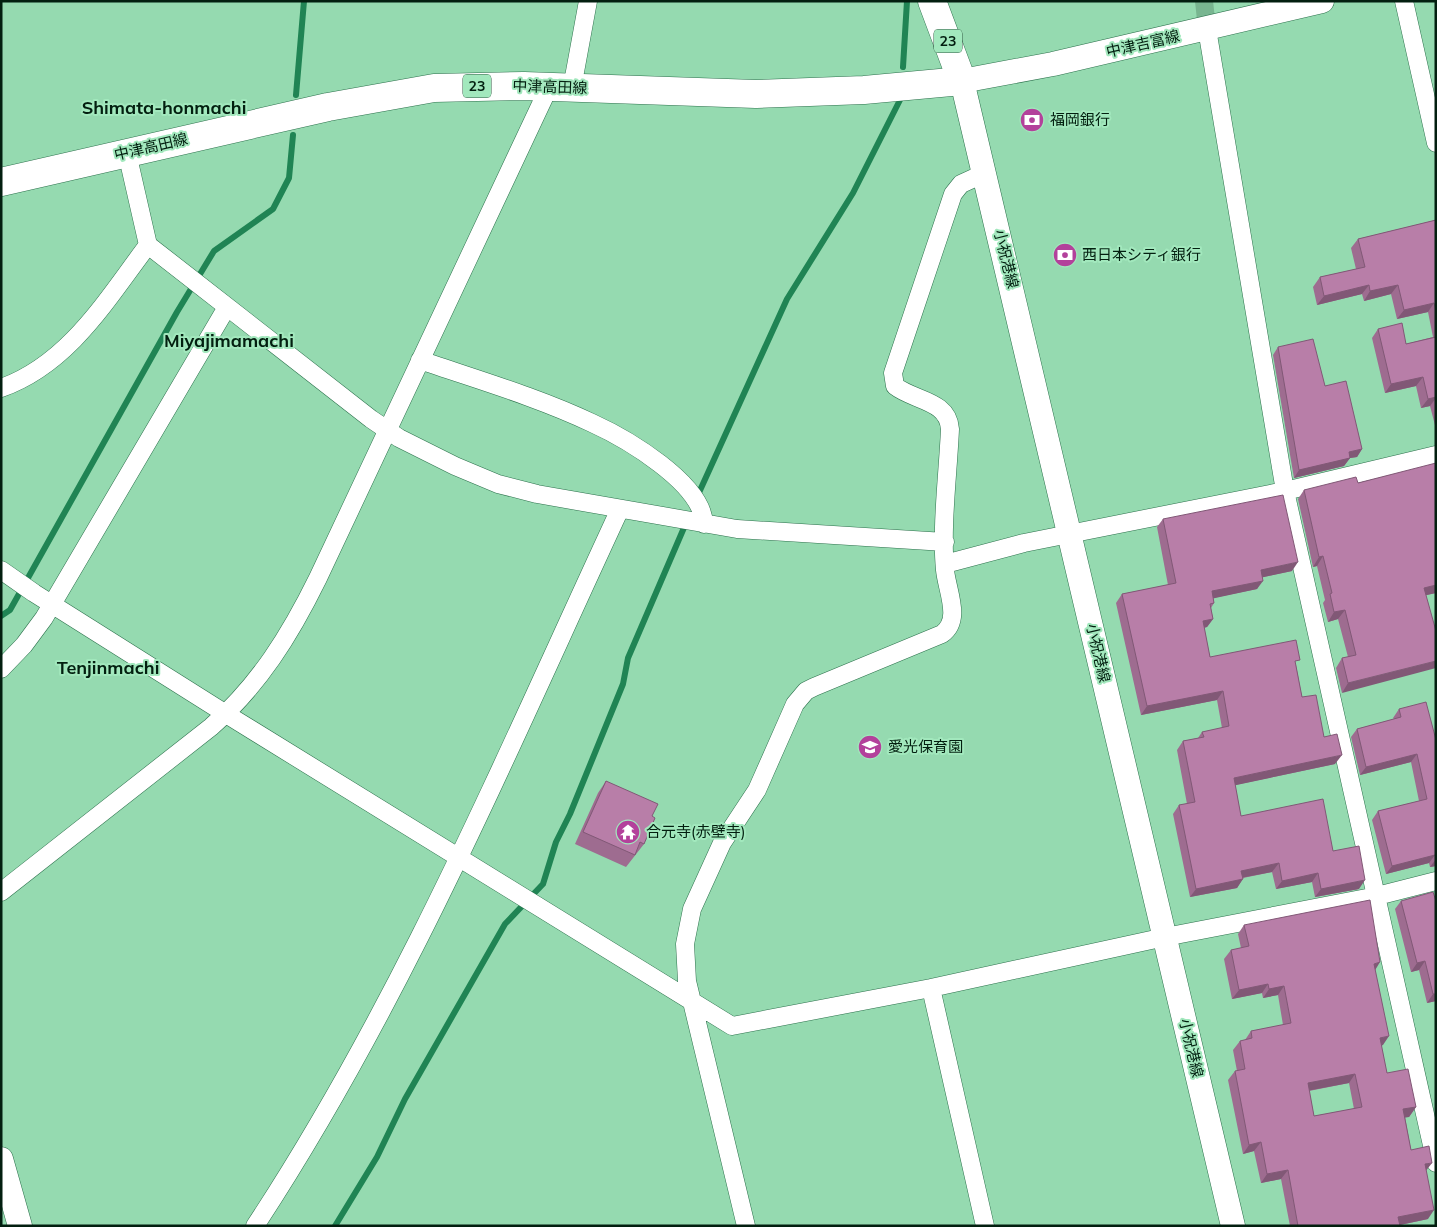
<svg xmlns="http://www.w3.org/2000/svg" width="1437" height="1227" font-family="Mulish,'Noto Sans JP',sans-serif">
  <rect width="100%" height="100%" fill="#95dab0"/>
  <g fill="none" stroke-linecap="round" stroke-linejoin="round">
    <path stroke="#208454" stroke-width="6" d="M903,67L907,1
      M296,95L304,1
      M697,497L787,299L853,193L902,96
      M1,616L10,610L177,312L214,251L273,209L289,178L293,135
      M335,1226L377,1157L405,1099L505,924L543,884L556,842L570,814L623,684L628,658L686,523"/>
    <path stroke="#78b590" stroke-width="18" stroke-dasharray="18 9" stroke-linecap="butt" d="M1204,1L1207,29"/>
    <g stroke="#2c714c" stroke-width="19">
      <path id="street" d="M1404,1L1436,143
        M1207,29L1285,491L1436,1163
        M572,88L588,1
        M127,153L148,245L371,419L399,438L455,466L498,484L537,494L737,529L945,542
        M420,360C478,380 537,397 592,423C625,438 703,483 704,524
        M1,388C69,364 107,299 148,245
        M945,564L1024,543L1285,491L1436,455
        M1,570L34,593L226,714L732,1026L931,988L1165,937L1377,896L1436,881
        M1,669L24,645L44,618L227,307
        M1,892L211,727C259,685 290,635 318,578L549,87
        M931,988L985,1226
        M255,1226C403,1001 507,752 620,509
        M746,1226L687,981L685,944L692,909L722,843L757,790L795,704L806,691L814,687L942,634C962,620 947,591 945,570C941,527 948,473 950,429C948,400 914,401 895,386L893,373L953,194L961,184L985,173"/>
    </g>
    <g stroke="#2c714c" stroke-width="25">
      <path id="secondary" d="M1,1159L20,1226
        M1233,1226L962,81L1053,64L1322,1"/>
    </g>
    <g stroke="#2c714c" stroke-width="29">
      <path id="primary" d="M1,182L328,107L434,88L524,86L756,94L864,90L962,81L932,1"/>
    </g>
    <use href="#street" stroke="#fff" stroke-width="18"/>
    <use href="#secondary" stroke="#fff" stroke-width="24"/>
    <use href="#primary" stroke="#fff" stroke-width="28"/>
  </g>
  <path fill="#9e6c90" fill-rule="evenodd" d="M1436,220V429L1430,406L1421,408L1416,386L1385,393L1372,338L1378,329L1406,344L1433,337L1428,312L1397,319L1391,294L1364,301L1362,294L1317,305L1313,287L1320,277L1356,269L1351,248L1358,239Z
    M1278,347L1325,386L1362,449L1357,457L1350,458L1344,466L1294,478L1273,355Z
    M1358,483L1436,593L1426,595L1342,693L1336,668L1342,658L1348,657L1338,619L1328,622L1323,603L1325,600L1317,566L1313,567L1298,499L1304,490Z
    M1163,519L1292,571L1263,577L1257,589L1213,598L1214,603L1211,608L1213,619L1207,627L1204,628L1210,657L1296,665L1302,697L1324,737L1335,764L1235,785L1241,816L1333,851L1359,889L1315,897L1312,882L1276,889L1272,872L1243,878L1237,888L1190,897L1173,814L1179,805L1187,804L1177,750L1183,741L1198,738L1202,732L1222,728L1217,700L1141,715L1116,603L1122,594L1168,585L1157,527Z
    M1399,709L1436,740V866L1430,867L1429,863L1386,874L1372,820L1378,811L1419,801L1411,762L1360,775L1351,737L1357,729L1394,719L1393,718Z
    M606,781L652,816L644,844L626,867L575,844L598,793Z
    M1401,901H1436V1001L1427,1003L1419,970L1411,972L1395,909Z
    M1244,925L1375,970L1383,1045L1381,1046L1387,1073L1416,1107L1409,1117H1405L1411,1150L1426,1170L1428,1219L1400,1225V1226H1290L1281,1179L1261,1183L1254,1151L1243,1154L1228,1080L1235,1071H1237L1233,1050L1240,1041L1245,1040L1251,1031L1283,1025L1278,995L1263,998L1262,993L1232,999L1224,959L1231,950L1241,948L1238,934ZM1349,1083L1354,1109L1314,1116L1309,1091Z"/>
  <path fill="#815876" d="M1369,285L1362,294L1317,305L1324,296Z
    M1398,285L1391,294L1364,301L1370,291Z
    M1434,303L1428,312L1397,319L1404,310Z
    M1423,377L1416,386L1385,393L1391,384Z
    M1436,397V398L1430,406L1421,408L1428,399Z
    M1362,449L1357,457L1350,458L1344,466L1294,478L1299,470L1349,452Z
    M1323,556L1317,566L1313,567L1319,557Z
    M1298,562L1292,571L1255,579L1261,570Z
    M1263,581L1257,589L1206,600L1212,591Z
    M1436,585V593L1418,597L1424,588Z
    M1345,610L1338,619L1328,622L1334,612Z
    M1213,619L1207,627L1197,629L1203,621Z
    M1436,661V668L1342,693L1348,683Z
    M1223,691L1217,700L1141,715L1147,706Z
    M1417,754L1411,762L1360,775L1366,767Z
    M1342,755L1335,764L1227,787L1234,778Z
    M1435,855L1429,863L1386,874L1392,866Z
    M1436,859V866L1430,867Z
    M1279,863L1272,872L1235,879L1241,871Z
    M1318,873L1312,882L1276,889L1282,881Z
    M1243,879L1237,888L1190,897L1196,889Z
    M1365,880L1359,889L1315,897L1321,889Z
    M1425,961L1419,970L1411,972L1417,963Z
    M1380,962L1374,972V964Z
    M1268,984L1262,993L1232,999L1239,990Z
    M1284,986L1278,995L1263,998L1269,989Z
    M1433,994H1436V1001L1427,1003Z
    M1389,1036L1383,1045L1374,1047L1380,1038Z
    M1355,1074L1349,1083L1301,1092L1308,1083Z
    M1416,1107L1409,1117L1397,1119L1403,1109Z
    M1261,1142L1254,1151L1243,1154L1249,1145Z
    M1432,1163L1425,1172V1164Z
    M1288,1170L1281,1179L1261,1183L1267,1174Z
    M1434,1210L1428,1219L1395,1226L1398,1217Z"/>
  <path fill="#b87ea8" stroke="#815876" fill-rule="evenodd" d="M1436,220V311L1434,303L1404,310L1398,285L1370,291L1369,285L1324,296L1320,277L1365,267L1358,239Z
    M1402,323L1406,344L1436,337V397L1428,399L1423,377L1391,384L1378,329Z
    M1313,339L1325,386L1346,381L1362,449L1349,452L1350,458L1299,470L1278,347Z
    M1436,463V585L1424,588L1436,631V661L1348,683L1342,658L1356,655L1345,610L1334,612L1330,594L1332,593L1323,556L1319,557L1304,490L1356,477L1358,483Z
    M1283,495L1298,562L1261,570L1263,581L1212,591L1214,603L1210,604L1213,619L1203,621L1210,657L1296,640L1300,660L1295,661L1302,697L1316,695L1324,737L1337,734L1342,755L1234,778L1241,816L1323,799L1333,851L1359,846L1365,880L1321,889L1318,873L1282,881L1279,863L1241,871L1243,879L1196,889L1179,805L1195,802L1183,741L1204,737L1202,732L1229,726L1223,691L1147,706L1122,594L1176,583L1163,519Z
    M1426,702L1436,740V858L1435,855L1392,866L1378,811L1427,799L1417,754L1366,767L1357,729L1401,717L1399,709Z
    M606,781L658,804L652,816L655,818L644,844L640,842L635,855L583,832Z
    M1433,892L1436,901V994H1433L1425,961L1417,963L1401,901Z
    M1370,900L1380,962L1374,964L1389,1036L1380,1038L1387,1073L1408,1069L1416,1107L1403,1109L1411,1150L1429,1146L1432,1163L1425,1164L1434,1210L1398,1217L1400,1226H1298L1288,1170L1267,1174L1261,1142L1249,1145L1235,1071L1245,1069L1240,1041L1252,1038L1251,1031L1291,1023L1284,986L1269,989L1268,984L1239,990L1231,950L1249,946L1244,925ZM1355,1074L1362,1107L1314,1116L1308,1083Z"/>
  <defs>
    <g id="bank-disc" transform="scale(1.25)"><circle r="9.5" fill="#b3419b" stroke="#a2e8bd"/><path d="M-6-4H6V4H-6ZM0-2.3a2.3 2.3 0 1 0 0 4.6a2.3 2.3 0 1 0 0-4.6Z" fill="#fff"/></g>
    <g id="school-disc" transform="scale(1.25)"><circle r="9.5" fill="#b3419b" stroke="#a2e8bd"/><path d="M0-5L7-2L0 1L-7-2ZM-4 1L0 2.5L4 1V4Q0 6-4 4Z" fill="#fff"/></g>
    <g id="temple-disc" transform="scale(1.25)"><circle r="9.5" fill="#b3419b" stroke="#a2e8bd"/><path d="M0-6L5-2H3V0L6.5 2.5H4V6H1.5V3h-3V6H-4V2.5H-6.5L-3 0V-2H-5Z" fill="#fff"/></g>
  </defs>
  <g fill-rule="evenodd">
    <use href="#bank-disc" x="1032" y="120"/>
    <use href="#bank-disc" x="1065" y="255"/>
    <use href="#school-disc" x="870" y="747"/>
    <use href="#temple-disc" x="628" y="832"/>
  </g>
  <g text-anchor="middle" stroke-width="4" stroke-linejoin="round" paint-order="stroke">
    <g fill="#a2e8bd" stroke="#335b44" stroke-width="1">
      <rect x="934" y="29.5" width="28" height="23" rx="4"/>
      <rect x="463" y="74.5" width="28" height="23" rx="4"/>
    </g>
    <g font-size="14" font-weight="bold" fill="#031f10">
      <text x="948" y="46">23</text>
      <text x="477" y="91">23</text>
    </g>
    <g font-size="15" fill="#031f10" stroke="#a2e8bd">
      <text transform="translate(1143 44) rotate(-13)" y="5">中津吉富線</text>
      <text transform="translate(550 87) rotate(2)" y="5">中津高田線</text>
      <text transform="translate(151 147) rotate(-13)" y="5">中津高田線</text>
      <text transform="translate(1006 259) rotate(76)" y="5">小祝港線</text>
      <text transform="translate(1098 653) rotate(77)" y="5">小祝港線</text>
      <text transform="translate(1191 1048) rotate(77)" y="5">小祝港線</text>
    </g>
    <g font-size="15" fill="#031f10" stroke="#a2e8bd" text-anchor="start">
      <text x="1050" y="125">福岡銀行</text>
      <text x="1082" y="260">西日本シティ銀行</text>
      <text x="888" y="752">愛光保育園</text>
      <text x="646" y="837">合元寺(赤壁寺)</text>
    </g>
    <g font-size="18" font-weight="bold" fill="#031f10" stroke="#a2e8bd">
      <text x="164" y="114">Shimata-honmachi</text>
      <text x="229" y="347">Miyajimamachi</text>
      <text x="108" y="674">Tenjinmachi</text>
    </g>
  </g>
  <rect width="1437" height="1227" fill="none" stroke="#031f10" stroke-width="5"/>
</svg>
